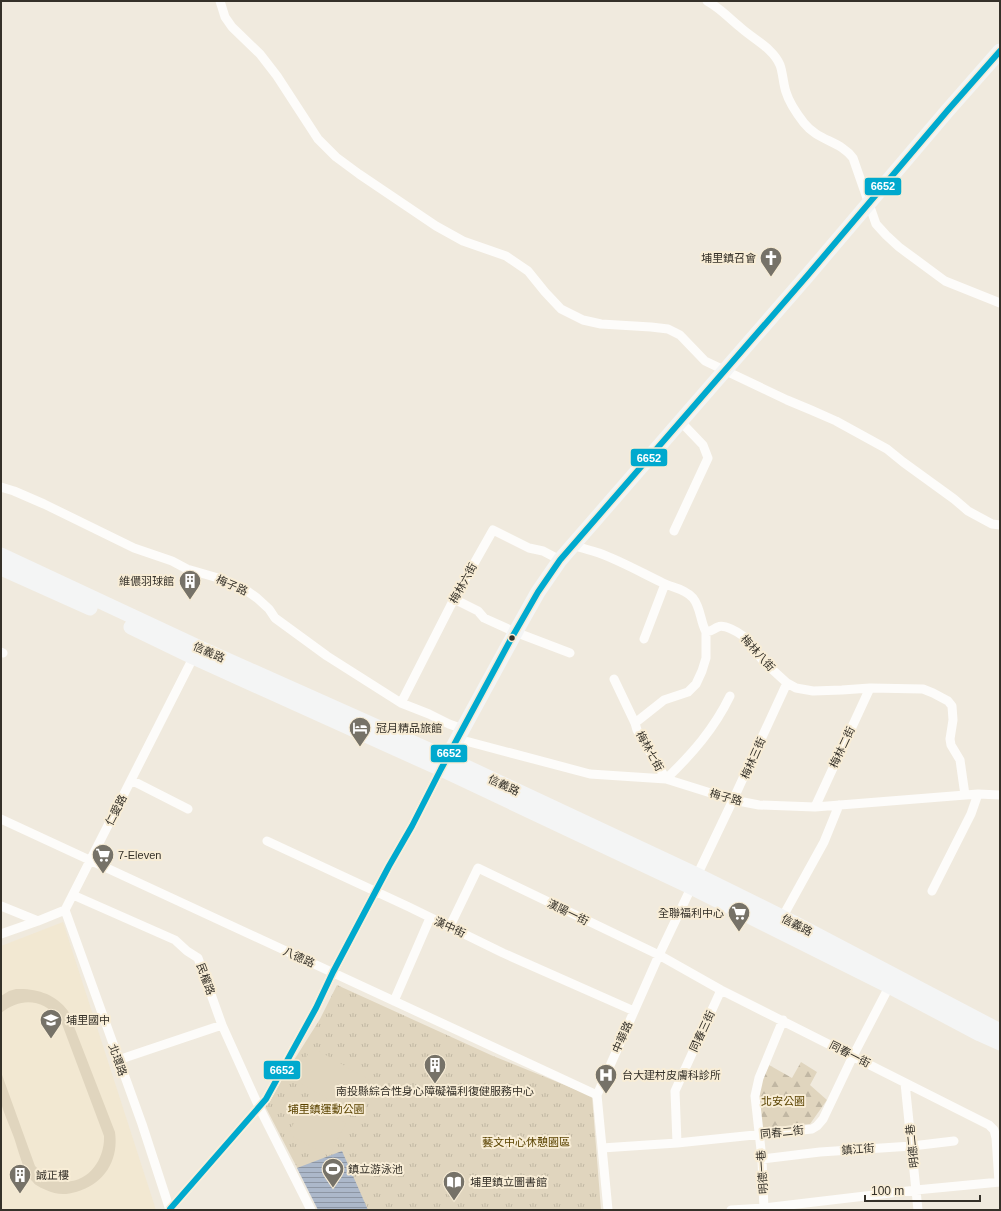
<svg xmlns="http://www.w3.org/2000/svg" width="1001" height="1211" font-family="Helvetica,'Noto Sans TC',sans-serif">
  <defs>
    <pattern id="grass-tufts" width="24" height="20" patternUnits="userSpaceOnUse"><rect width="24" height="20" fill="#e0d5be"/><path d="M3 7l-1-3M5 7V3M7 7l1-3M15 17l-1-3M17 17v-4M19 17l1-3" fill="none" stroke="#c1b7a3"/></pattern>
    <pattern id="forest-firs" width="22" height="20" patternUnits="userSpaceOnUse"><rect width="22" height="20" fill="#e0d5be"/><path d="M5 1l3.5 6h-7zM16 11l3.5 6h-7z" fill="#c1b7a3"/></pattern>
    <pattern id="water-rules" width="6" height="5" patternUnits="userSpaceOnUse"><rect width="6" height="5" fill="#acb8ca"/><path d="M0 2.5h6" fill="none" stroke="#8d96a4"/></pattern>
  </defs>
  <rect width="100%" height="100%" fill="#f0eade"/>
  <path fill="#f2e8d2" d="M63,922L156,1210H1V946Z"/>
  <path fill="url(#grass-tufts)" d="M337,985L493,1056L592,1096L601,1210H319L265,1106L320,1019Z"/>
  <path fill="url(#forest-firs)" d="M801,1062L817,1072L810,1085L827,1100L810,1124L761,1128L755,1093L769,1065L792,1078Z"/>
  <path fill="#e0d5be" d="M16,989C36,988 56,994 68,1011L115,1132C119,1161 104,1184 76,1192C66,1195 56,1195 46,1190C42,1188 36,1186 33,1182C23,1172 18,1148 13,1135C9,1124 4,1114 1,1103C0,1094 1,1082 1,1072L35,1166C42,1173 50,1180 61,1181C88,1185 105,1159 104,1136L62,1024C48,1000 23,995 1,1013V996L9,991Z
    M312,1047L373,1082L354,1114L294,1079Z
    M305,1102L346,1123L329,1156L288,1134Z"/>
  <path fill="url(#water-rules)" d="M342,1151L368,1210H318L297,1168Z"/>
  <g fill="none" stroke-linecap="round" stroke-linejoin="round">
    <path stroke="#fdfcfa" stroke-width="9" d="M220,1L225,17L232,27L260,54L277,76L318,139L336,157L359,174L436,226L463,241L506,256L528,271L545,292L561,309L583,320L601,324L651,327L668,329L680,335L705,361L787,400L811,410L836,421L887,449L903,462L954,499L968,511L992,524L1000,525
      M707,1C720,8 729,18 740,27C753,39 773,48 780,65C783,73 783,83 786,92C789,102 797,114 804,123C818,141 841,141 853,158L876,224L886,235L899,247L945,281L1000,303
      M1,487L14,491L44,504L134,548L172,561L187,569L225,580L243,588L257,598L269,609L275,618L327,656L401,703L429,714L449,724L463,729
      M674,531L708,458L703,445L681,422
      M572,545C581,548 590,550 599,553C621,561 642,573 663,583C673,588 685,589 693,598C701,608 700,621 706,632C713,631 713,629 718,627C724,624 738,632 743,636L764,662L787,683L796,688L813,691L842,690L870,688L923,689L933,693L948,701L952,706L953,720L950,739L951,745L960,760L965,795
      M454,599L478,611L484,618L515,632L570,653
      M644,639L665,584
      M1,652L3,653
      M614,679L635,723L637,730L666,779C692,754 714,729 730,696
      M401,703L454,599L493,530L529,548L543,551L560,560
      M635,723L664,700L688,692L696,684L702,671L706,658V632
      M458,739L590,774L666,779L733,800L759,805L815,807L978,794L1000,795
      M131,780L188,809
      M815,807L870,688
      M1,819L597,1095
      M267,841L409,907L503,953L634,1011
      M932,891L971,814L978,794
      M73,895L175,940L187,951L198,958L222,1025L259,1107L311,1210
      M1,906L38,921
      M65,910L142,1124L170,1210
      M782,918L824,842L839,805
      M450,926L478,868L659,955L721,990L989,1125L994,1130L996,1138L999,1182
      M1,934L38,921L65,910L195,654
      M394,1001L430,918
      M118,1060L222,1025
      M905,1083L918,1210
      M677,1143L675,1091L721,990
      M602,1148L677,1143L812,1129L817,1126L823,1119L853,1056L891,983
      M762,1159L820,1152L912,1146L954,1141
      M170,1209L266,1099L316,1008L333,972L389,866L412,826L441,769
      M608,1210L597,1095L659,955L733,800L787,683
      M731,1210L764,1208L916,1190L1000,1182
      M764,1210L762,1159L755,1096L759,1078L783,1020"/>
    <path stroke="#f4f5f5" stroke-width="15" d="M1,555L198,647L447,758L697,875L794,923L1000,1031
      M1,568L90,608
      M131,627L193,657L441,769L691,887L889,986L980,1034L1000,1043
      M442,767L520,624L538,592L560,560L807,276L948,110L1000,51"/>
    <g stroke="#f8edd6" stroke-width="9">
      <path id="bus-1" d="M170,1209L266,1099L316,1008L333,972L389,866L412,826L441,769L511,639L538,592L560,560L807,276L948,110L1000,51"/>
    </g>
    <use href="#bus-1" stroke="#00a9ce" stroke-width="6"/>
  </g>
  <defs>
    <g id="church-pin" transform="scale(1.15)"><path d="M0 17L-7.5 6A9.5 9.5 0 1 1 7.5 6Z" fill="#767268" stroke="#f8edd6"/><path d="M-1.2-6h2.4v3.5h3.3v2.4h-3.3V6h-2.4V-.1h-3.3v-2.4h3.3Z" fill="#fff"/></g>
    <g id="building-pin" transform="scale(1.15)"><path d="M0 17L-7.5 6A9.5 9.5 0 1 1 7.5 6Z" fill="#767268" stroke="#f8edd6"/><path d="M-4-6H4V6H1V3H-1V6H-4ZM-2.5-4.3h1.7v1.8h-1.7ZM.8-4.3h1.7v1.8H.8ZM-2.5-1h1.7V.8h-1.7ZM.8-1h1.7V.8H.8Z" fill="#fff"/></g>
    <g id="hotel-pin" transform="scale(1.15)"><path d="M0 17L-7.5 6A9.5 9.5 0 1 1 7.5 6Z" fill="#767268" stroke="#f8edd6"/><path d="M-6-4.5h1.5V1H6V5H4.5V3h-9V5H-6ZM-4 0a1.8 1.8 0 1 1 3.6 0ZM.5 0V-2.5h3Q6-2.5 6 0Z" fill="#fff"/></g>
    <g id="supermarket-pin" transform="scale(1.15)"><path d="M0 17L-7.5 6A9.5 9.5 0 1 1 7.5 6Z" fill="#767268" stroke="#f8edd6"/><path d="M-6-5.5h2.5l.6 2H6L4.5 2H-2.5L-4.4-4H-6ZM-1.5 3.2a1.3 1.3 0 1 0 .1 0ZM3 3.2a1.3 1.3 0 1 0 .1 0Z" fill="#fff"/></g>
    <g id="school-pin" transform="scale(1.15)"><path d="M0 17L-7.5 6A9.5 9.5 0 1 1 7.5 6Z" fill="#767268" stroke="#f8edd6"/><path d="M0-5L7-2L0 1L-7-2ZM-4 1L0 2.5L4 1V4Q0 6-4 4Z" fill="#fff"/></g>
    <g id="hospital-pin" transform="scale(1.15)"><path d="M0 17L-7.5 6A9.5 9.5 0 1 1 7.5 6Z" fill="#767268" stroke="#f8edd6"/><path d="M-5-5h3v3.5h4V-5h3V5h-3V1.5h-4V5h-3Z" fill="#fff"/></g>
    <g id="stadium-pin" transform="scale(1.15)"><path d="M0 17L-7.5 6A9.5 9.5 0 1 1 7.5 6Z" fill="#767268" stroke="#f8edd6"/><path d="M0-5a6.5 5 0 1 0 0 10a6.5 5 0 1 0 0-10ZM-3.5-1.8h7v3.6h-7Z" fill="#fff"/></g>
    <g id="library-pin" transform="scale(1.15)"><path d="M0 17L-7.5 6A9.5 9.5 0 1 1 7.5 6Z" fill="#767268" stroke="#f8edd6"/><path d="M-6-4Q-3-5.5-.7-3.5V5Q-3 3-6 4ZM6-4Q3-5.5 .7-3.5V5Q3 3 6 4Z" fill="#fff"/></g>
  </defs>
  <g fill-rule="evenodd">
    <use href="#church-pin" x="771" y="258"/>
    <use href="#building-pin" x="190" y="581"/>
    <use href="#hotel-pin" x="360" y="728"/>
    <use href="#supermarket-pin" x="103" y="855"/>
    <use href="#supermarket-pin" x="739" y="913"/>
    <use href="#school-pin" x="51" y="1020"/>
    <use href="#building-pin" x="435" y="1065"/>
    <use href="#hospital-pin" x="606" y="1075"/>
    <use href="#stadium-pin" x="333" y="1169"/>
    <use href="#building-pin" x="20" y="1175"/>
    <use href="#library-pin" x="454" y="1182"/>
  </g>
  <circle fill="#353129" stroke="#f8edd6" stroke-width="1.5" cx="512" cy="638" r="3.5"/>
  <g text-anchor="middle" stroke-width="4" stroke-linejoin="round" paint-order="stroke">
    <g font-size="11" fill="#353129" stroke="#f8edd6" text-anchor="start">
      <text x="756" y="262" text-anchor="end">埔里鎮召會</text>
      <text x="174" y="585" text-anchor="end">維儂羽球館</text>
      <text x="376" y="732">冠月精品旅館</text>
      <text x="118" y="859">7-Eleven</text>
      <text x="724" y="917" text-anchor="end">全聯福利中心</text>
      <text x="66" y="1024">埔里國中</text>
      <text x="622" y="1079">台大建村皮膚科診所</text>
      <text x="435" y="1095" text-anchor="middle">南投縣綜合性身心障礙福利復健服務中心</text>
      <text x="348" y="1173">鎮立游泳池</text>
      <text x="36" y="1179">誠正樓</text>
      <text x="470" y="1186">埔里鎮立圖書館</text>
    </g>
    <g font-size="11" fill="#353129" stroke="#f8edd6">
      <text transform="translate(463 583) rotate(-61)" y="4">梅林六街</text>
      <text transform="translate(232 585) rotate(24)" y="4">梅子路</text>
      <text transform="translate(209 652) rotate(24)" y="4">信義路</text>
      <text transform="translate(758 653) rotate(48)" y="4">梅林八街</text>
      <text transform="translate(842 747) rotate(-65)" y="4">梅林二街</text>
      <text transform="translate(650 751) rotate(61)" y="4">梅林七街</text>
      <text transform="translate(753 758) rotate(-66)" y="4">梅林三街</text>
      <text transform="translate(504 785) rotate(25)" y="4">信義路</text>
      <text transform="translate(726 797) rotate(15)" y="4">梅子路</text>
      <text transform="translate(116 810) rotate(-63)" y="4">仁愛路</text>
      <text transform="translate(568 912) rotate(26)" y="4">漢陽一街</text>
      <text transform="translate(797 925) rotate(27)" y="4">信義路</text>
      <text transform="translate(450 927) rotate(25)" y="4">漢中街</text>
      <text transform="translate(299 957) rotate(24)" y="4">八德路</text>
      <text transform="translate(206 979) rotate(70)" y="4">民權路</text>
      <text transform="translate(702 1031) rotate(-65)" y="4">同春三街</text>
      <text transform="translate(622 1037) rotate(-66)" y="4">中華路</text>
      <text transform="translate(850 1054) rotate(27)" y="4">同春一街</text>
      <text transform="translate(118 1060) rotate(70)" y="4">北環路</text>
      <text transform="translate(782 1132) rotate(-6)" y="4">同春二街</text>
      <text transform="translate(912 1146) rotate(-96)" y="4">明德二巷</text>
      <text transform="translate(858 1149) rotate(-4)" y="4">鎮江街</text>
      <text transform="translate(762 1172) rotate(-94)" y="4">明德一巷</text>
    </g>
    <g font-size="11" fill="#5b4402" stroke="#f8edd6">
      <text x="783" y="1105">北安公園</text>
      <text x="326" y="1113">埔里鎮運動公園</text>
      <text x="526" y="1146">藝文中心休憩園區</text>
    </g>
  </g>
  <g stroke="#f8edd6" stroke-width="1.5">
    <rect x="864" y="177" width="38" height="19" rx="4" fill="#00a9ce"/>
    <rect x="630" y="448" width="38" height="19" rx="4" fill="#00a9ce"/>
    <rect x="430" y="744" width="38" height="19" rx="4" fill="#00a9ce"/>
    <rect x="263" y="1060" width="38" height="20" rx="4" fill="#00a9ce"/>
  </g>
  <g font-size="11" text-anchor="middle" font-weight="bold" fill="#fff">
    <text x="883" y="190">6652</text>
    <text x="649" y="462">6652</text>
    <text x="449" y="757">6652</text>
    <text x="282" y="1074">6652</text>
  </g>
  <rect width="1001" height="1211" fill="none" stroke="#353129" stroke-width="4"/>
  <path d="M865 1195v6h115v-6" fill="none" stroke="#353129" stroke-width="2"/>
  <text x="871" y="1195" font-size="12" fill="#353129" stroke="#f8edd6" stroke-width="3" paint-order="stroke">100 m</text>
</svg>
